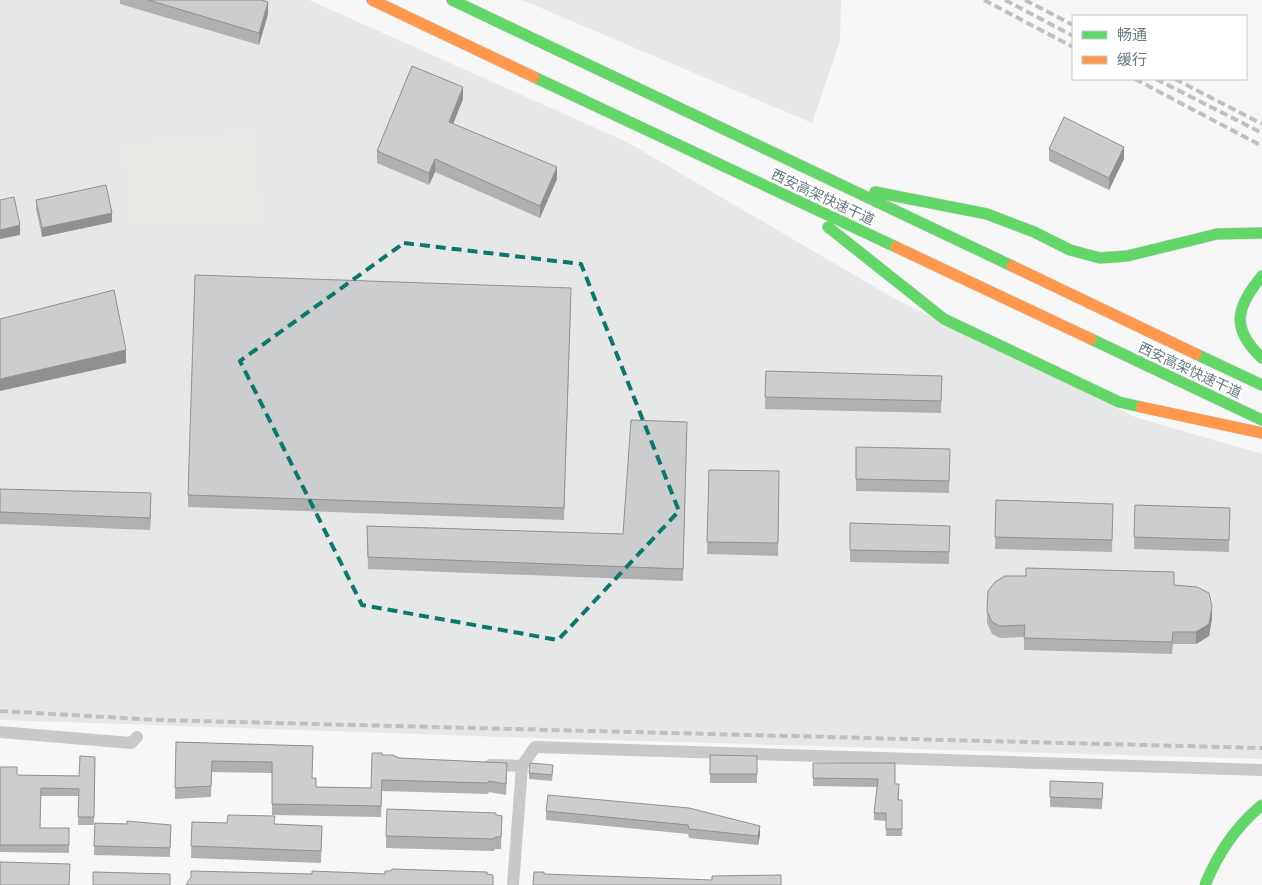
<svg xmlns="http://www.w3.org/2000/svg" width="1262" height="885" font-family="'Nunito Sans','Noto Sans SC',sans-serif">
  <rect width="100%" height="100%" fill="#f7f7f7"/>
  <path fill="#e6e8e7" d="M0,0H309L627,142L897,300L1135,417L1262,454V759L536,738L0,720Z
    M522,0H841L840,41L812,123Z"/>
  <path fill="#e7e9e5" d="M249,133L260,218L133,222L126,147Z"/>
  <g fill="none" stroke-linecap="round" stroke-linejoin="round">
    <g stroke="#d3d4d4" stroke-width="12">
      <path id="fast" d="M452,0L1012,266
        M534,77L896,247
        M875,192L987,214L1034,232L1070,250L1100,258L1127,256L1217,234L1262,233
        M828,227L944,319L1119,402L1141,407
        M1262,276C1236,307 1230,328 1262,358
        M1091,339L1262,420
        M1196,354L1262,385"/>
    </g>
    <g stroke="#d3d4d4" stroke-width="12">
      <path id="slow" d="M372,0L534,77
        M896,247L1091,339
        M1012,266L1196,354
        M1141,407L1262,433"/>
    </g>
    <path stroke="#c8caca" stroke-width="12" d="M0,732L131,743L137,737
      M490,765L522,766
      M513,885L522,766L535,747L1262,770"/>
    <use href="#fast" stroke="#63d668" stroke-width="11"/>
    <use href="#slow" stroke="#ff974d" stroke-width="11"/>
    <path stroke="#bec0c1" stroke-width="4" stroke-dasharray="8 4" stroke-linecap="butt" d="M984,0L1073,47
      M1005,0L1073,36
      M1025,0L1073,25
      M1135,79L1262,146
      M1156,79L1262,133
      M1175,79L1262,124
      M0,711L159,720L1262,748"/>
    <g stroke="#d3d4d4" stroke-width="12" stroke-linecap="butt">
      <path id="fast-bridge" d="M1205,885C1218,853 1235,827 1262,805"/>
    </g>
    <use href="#fast-bridge" stroke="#63d668" stroke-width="11"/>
  </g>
  <path fill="#afb0b1" d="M120,0H262L268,14L259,45L120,4Z
    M463,99L453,124L557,179L540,218L435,172L429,185L377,163V151Z
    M1049,149L1124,159L1109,190L1049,161Z
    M36,200L112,222L42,237L36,209Z
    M571,300L564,520L188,507V495Z
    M766,371L942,376L941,413L765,409Z
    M687,434L683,581L368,569L367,526L623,534Z
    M856,447L950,449L949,493L856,491Z
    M709,470L779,471L778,556L707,554Z
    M0,489L151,505L150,530L0,524Z
    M996,500L1113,504L1112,552L995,549Z
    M1135,505L1230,508L1229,552L1134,549Z
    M850,523L950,526L949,564L850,562Z
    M1174,585L1212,618L1209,636L1196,644H1173L1172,654L1024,650V637L1000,638L992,634L987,623V611Z
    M176,742L313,746L312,778L316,787L371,788L382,755L507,774L506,795L489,792L488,794L382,791L381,817L272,815V773L212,772L211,797L175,799Z
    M710,755L757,756V783H710Z
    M95,757L94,825H78L79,796H41L40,828H69V853L0,852V767L17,775L79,776Z
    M813,763H895V784L899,792V800H902V836H886V821L874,820V813L877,787L813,786Z
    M553,771L552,781L529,779V773Z
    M1050,781L1103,783L1102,809L1050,807Z
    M546,811L760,826V835L758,845L689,838L688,834L546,820Z
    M496,815L502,816L501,849H495L494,851L386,848V836Z
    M192,822L322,826L321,863L191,858Z
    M95,823L171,825L170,857L94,855Z"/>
  <path fill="#8f9090" d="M268,2V14L259,45V33Z
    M463,87V99L449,134V122Z
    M1124,147V159L1109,190V178Z
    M435,159V172L429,185V173Z
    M557,167V179L540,218V206Z
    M112,213V222L42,237V228Z
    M20,225V235L0,239V230Z
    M126,350V363L0,391V379Z
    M151,493V505L150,530V518Z
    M1212,606V618L1209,636L1196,644V632Z
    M760,826V835L758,845V836Z"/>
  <path fill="#cccdce" stroke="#8f9090" d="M148,0H262L268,2L259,33Z
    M412,66L463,87L449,122L557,167L540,206L435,159L429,173L377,151Z
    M1064,117L1124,147L1109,178L1049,149Z
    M106,185L112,213L42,228L36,200Z
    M14,197L20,225L0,230V200Z
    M195,275L571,288L564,508L188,495Z
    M114,290L126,350L0,379V319Z
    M766,371L942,376L941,401L765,397Z
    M631,420L687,422L683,569L368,557L367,526L623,534Z
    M856,447L950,449L949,481L856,479Z
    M709,470L779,471L778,543L707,542Z
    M0,489L151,493L150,518L0,512Z
    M996,500L1113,504L1112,540L995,537Z
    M1135,505L1230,508L1229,540L1134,537Z
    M850,523L950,526L949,552L850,550Z
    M1026,568L1174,572V585L1197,587L1209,593L1212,606L1209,624L1196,632H1173L1172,642L1024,638L1025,625L1000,626L992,622L987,611L988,591L995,582L1005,576H1026Z
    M176,742L313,746L312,778H316V787L371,788L372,753H382V755H393L399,758L507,763L506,784L489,781L488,783L382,780L381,806L272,804V762L212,761L211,786L175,788Z
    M710,755L757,756V774H710Z
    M80,756L95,757L94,817H78L79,789L41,788L40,828H69V845H0V767H17V775L79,776Z
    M530,763L553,765L552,775L529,773Z
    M813,763H895V784H899L898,800H902V829H886V813H874L878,779L813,778Z
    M1050,781L1103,783L1102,799L1050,797Z
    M548,795L689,808L760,826L758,836L689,829L688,825L546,811Z
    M387,809L496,813V815L502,816L501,837H495L494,839L386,836Z
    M228,815L275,816L274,824L322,826L321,851L191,846L192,822L227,823Z
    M127,821L171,825L170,848L94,846L95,823L127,824Z
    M0,862L70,864L69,885H0Z
    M392,869L487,872V874L493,875V885H186L191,877V871L312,874V871L385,874V871H391Z
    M93,872L170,874V885H93Z
    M534,872H544V874L712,880V876L781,875V885H533Z"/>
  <path fill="none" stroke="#0f766e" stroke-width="4" stroke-dasharray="10 6" stroke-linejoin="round" d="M404,243L581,264L679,511L558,640L362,605L240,361Z"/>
  <g text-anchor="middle" stroke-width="5" stroke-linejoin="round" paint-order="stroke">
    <g font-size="14" fill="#66797f" stroke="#fff">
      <text transform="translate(823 197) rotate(25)" y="5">西安高架快速干道</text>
      <text transform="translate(1190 370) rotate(25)" y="5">西安高架快速干道</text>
    </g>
  </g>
  <rect x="1072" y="15" width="175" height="65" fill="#ffffff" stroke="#c2c9cc"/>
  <rect x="1082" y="31" width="25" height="8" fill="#63d668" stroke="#c2c9cc"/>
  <text x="1117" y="40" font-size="15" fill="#66797f">畅通</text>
  <rect x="1082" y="56" width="25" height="8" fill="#ff974d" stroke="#c2c9cc"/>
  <text x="1117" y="65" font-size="15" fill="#66797f">缓行</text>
</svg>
